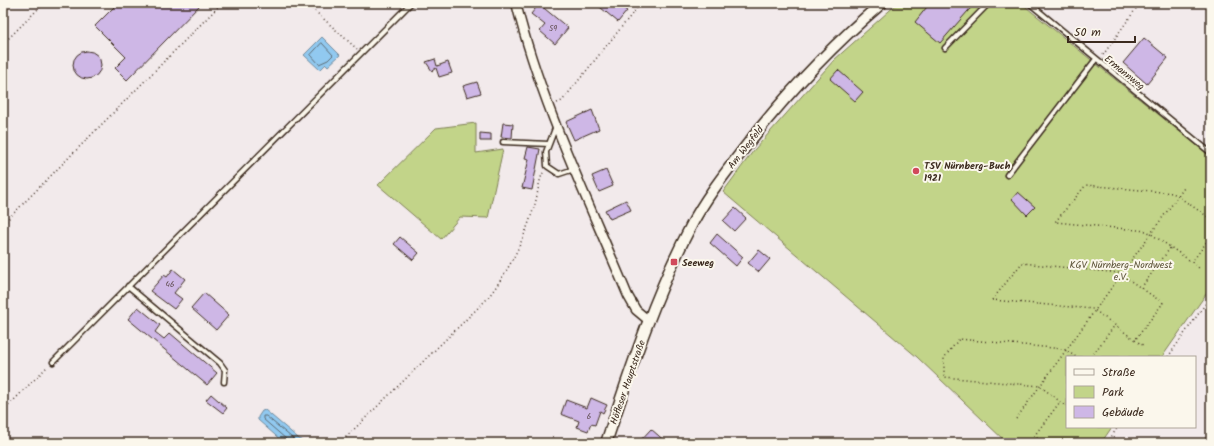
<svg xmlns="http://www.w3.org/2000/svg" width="1214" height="446" font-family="Kalam,sans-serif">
  <rect width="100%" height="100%" fill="#f2eaeb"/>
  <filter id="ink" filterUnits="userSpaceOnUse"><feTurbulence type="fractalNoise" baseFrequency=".025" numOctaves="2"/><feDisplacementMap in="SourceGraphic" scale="8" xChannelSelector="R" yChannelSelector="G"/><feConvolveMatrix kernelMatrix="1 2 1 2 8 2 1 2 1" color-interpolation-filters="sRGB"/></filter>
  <g filter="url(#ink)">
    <path fill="#c2d489" stroke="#7e7f54" d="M898,3H1021L1211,157V287L1162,357H1067V427H1112L1101,443H1007L917,357L723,192L754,150L834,60Z
      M476,123V153L503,149L488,218L460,217L441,239L378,185L436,128Z"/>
    <path fill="#91c9f0" stroke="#6f899c" d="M322,37L340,55L328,66L326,64L320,70L304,55Z
      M265,410L304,443H284L258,420V417L262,411Z"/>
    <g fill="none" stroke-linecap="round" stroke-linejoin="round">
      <path stroke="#5d6a72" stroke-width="1" d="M322,43L333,55L328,60L319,64L311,55Z
        M287,443L286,439L263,419V416H266L298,443"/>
    </g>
    <path fill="#ceb7e6" stroke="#3b2a1e" d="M118,3H202L127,80L115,68L126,57L95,26Z
      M595,3H616L627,11L618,22Z
      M930,3H975L940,43L915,22Z
      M539,4L568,28L555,44L540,31L545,25L531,14Z
      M1144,38L1168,58L1147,84L1123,63Z
      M73 65a14 14 0 1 1 28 0a14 14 0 1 1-28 0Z
      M435,59L437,66L448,62L452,73L439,77L436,68L432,71L426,62Z
      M838,70L863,92L855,101L830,79Z
      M477,82L481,93L467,97L463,86Z
      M592,110L599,129L574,140L566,122Z
      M503,123L513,124L512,138L501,137Z
      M480,133L491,134V141H480Z
      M528,147L540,149L532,190L522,188L529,159L525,158Z
      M606,170L613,186L599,192L592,176Z
      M1018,192L1035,207L1027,215L1012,199Z
      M626,200L631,210L610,219L605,210Z
      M735,208L746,218L734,231L723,221Z
      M717,234L743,257L736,266L710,243Z
      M400,237L419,253L413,260L394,244Z
      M759,250L770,259L759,272L748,263Z
      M173,269L185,279L174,293L182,299L174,309L150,291L164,275L167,277Z
      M204,293L229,315L216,330L191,308Z
      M138,307L160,325L155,332L164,339L170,333L217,373L207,385L128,319Z
      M211,394L227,408L223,413L206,400Z
      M591,398L607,405L603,413L600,411L595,425L591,424L588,431L577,427L579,421L561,414L566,400L587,408Z
      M651,429L667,443H638Z"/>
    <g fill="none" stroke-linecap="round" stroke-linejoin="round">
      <g stroke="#3b2a1e" stroke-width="7">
        <path id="service" d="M1029,3L1211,153
          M945,48L989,3
          M556,126L546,152L547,166L559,174L574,169
          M503,142L549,144
          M1007,175L1096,59
          M128,286L220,363L225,370L224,382
          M53,362L411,3"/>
      </g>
      <g stroke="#3b2a1e" stroke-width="11">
        <path id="minor" d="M516,3C541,104 588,200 628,296L636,310L648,320"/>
      </g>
      <g stroke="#3b2a1e" stroke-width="13">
        <path id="tertiary" d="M606,443C631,368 655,294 692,224C704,201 720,180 736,159C779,102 828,49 882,3"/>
      </g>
      <path stroke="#3b2a1e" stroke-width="1.5" stroke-dasharray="1 3" stroke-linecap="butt" d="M306,3L357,49
        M3,44L44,3
        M1103,55L1140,3
        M557,103L562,101L641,3
        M1211,219L1173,193L1086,185L1055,222L1147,231L1192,262L1211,236
        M3,224L222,3
        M1192,262L1200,269
        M992,300L1093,309L1135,340L1163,303L1141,288
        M992,300L1022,263L1119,273L1141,288L1171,247
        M1135,340L1144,346
        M1091,357L1115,325
        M1168,357L1211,296
        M1067,407L1040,386L944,377V358L959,339L1064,349L1076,357
        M3,411L48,366
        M1016,419L1184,188
        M340,443L486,300C508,273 524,240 534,207C538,196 538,181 544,171
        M1044,443L1034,436L1060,402
        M1107,443L1118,427"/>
      <use href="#service" stroke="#fbf7ec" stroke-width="4"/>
      <use href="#minor" stroke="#fbf7ec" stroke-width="8"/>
      <use href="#tertiary" stroke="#fbf7ec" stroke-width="10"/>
    </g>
  </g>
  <g fill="#d1495b" stroke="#fbf7ec" stroke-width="1.5">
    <circle cx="916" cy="171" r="4"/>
    <rect x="670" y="258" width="8" height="8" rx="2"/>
  </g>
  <g text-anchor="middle" stroke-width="4" stroke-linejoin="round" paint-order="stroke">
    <g font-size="8" fill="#604d50">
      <text x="553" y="31">59</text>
      <text x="170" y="287">46</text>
      <text x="589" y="419">6</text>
    </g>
    <g font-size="10" fill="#3b2a1e" stroke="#fbf7ec">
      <text transform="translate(1125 72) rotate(39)" y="4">Ermannweg</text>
      <text transform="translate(745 147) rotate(-52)" y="4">Am Wegfeld</text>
      <text transform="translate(627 382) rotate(-71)" y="4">Höfleser Hauptstraße</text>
    </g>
    <g font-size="10" font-weight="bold" fill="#3b2a1e" stroke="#fbf7ec" text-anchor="start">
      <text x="924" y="169">TSV Nürnberg-Buch<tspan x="924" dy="12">1921</tspan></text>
      <text x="682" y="266">Seeweg</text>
    </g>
    <g font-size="10" fill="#5d5439" stroke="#fbf7ec">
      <text x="1121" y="268">KGV Nürnberg-Nordwest<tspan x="1121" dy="12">e.V.</tspan></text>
    </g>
  </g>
  <rect width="1214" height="446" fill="none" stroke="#fbf7ec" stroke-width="16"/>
  <rect x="8" y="8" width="1198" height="430" fill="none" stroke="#3b2a1e" stroke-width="1.5" filter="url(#ink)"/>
  <rect x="1066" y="356" width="130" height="72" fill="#fbf7ec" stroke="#aea59a"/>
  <rect x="1074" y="369" width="20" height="6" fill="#fbf7ec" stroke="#aea59a"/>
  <text x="1102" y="376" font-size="12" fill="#3b2a1e">Straße</text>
  <rect x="1074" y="386" width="20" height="12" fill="#c2d489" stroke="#aea59a"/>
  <text x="1102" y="396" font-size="12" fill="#3b2a1e">Park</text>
  <rect x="1074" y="406" width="20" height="12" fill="#ceb7e6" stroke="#aea59a"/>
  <text x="1102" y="416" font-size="12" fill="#3b2a1e">Gebäude</text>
  <path d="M1068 36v6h67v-6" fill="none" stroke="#3b2a1e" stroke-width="2"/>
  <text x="1074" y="36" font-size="12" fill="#3b2a1e" stroke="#fbf7ec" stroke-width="3" paint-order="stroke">50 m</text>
</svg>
